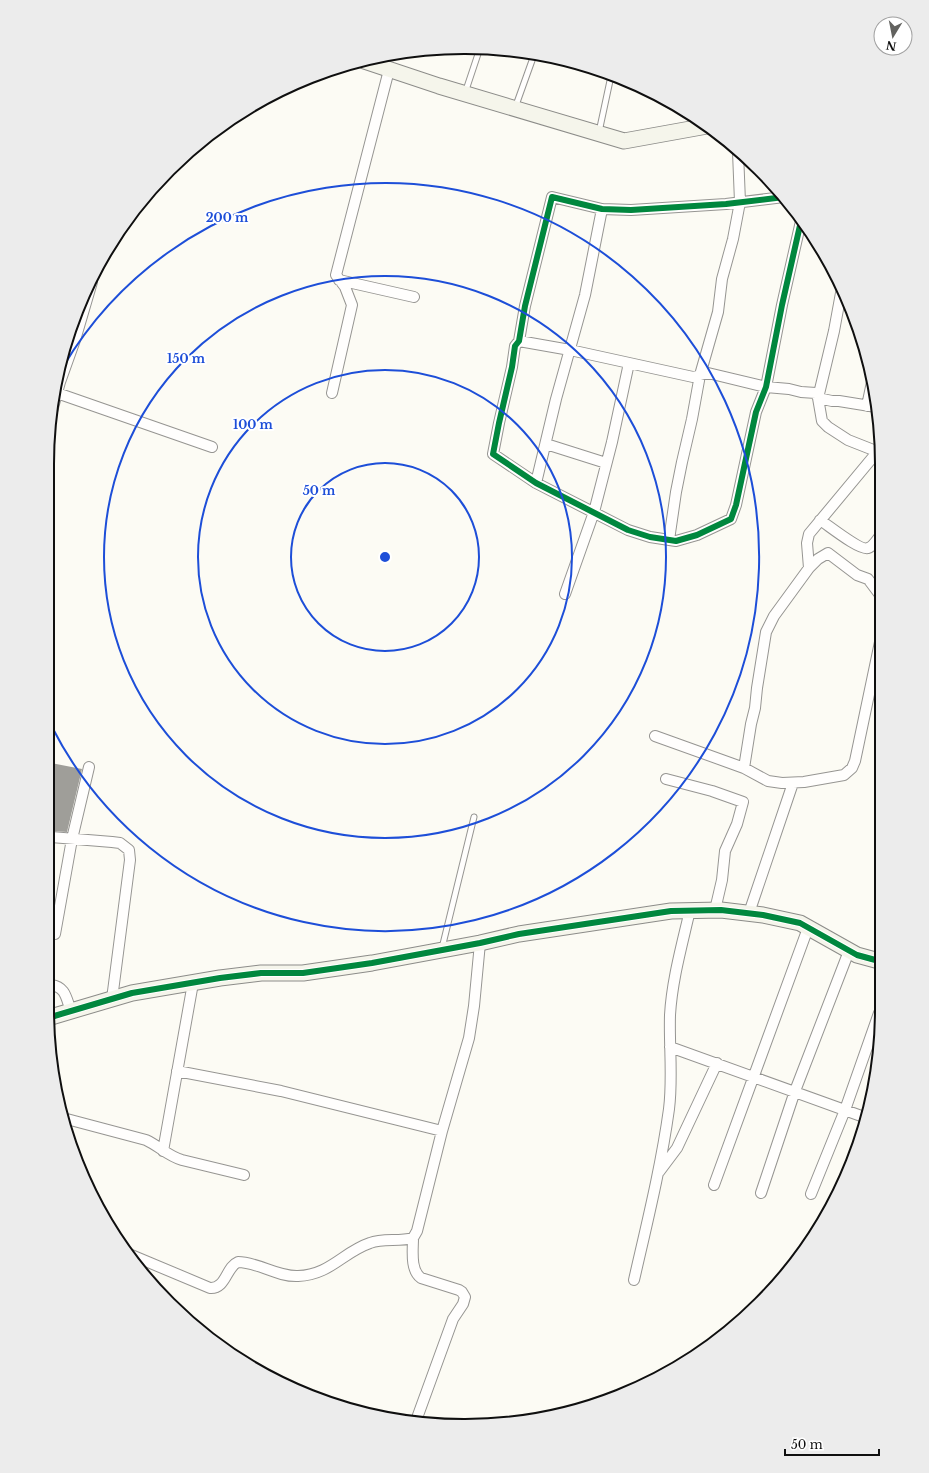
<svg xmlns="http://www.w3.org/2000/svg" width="929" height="1473" font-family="'Libre Baskerville',serif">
  <rect width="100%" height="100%" fill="#fcfbf4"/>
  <path fill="#9f9e99" d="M51,763L82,769L67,832L51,831Z"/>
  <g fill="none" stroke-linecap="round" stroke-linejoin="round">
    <g stroke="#969592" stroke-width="7">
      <path id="lane" d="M465,93L480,48
        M515,108L534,55
        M599,132L611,76
        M442,948L474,817"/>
    </g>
    <g stroke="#969592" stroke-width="12">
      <path id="street" d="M784,197L726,204L631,210L602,209L552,197L525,306L519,341L515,346L512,367L499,423L493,454L536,483L628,530L650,537L676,541L697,535L731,519L736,505L756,412L766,387L782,305L801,221
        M339,280L414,297
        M841,293L834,331L818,398L822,421L828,427L848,440L881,453
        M519,341L570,350L693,377L708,373L766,387L789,389L801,392L816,393L818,398L832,401H839L876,407
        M57,393L212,447
        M332,393L352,305L345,287L336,275L389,70
        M867,406L872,382
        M51,415L60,382L75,340L92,282
        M546,444L606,463
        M536,483L556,399L585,295L602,209
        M820,520C828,525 860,551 868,548C873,547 877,539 881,535
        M669,540L676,492L682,462L692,419L700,375L718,312L722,279L733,239L740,202L738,152
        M809,568L807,543L809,534L878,451
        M565,594L594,512L612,442L629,363
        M655,736L744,768L768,781L782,783L804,782L844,775L852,768L855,761L880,642
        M744,768L751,724L755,708L757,688L766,632L774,616L809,568L818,559L828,553L857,575L868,579L880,595
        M666,779L712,791L743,802L737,824L725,851L722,880L715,910
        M51,837L112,842L120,843L129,850L130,860L112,999
        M749,913L793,783
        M55,934L72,839L89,767
        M51,985C66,987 66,998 71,1011
        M670,1047L864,1117
        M177,1071L281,1091L442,1131
        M63,1118L146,1140C159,1146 168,1156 182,1160L244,1175
        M163,1151L193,983
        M659,1172L677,1148L717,1063
        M714,1185L808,928
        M761,1193L795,1091L849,951
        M811,1194L845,1110L879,1013
        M413,1238C413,1250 410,1270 421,1278L459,1290L462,1292L465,1297L463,1304L453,1319L417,1418
        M129,1254L210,1288C226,1289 226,1267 238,1262C258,1262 277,1277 298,1276C330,1275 343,1252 370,1243C383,1238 399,1242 413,1238L417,1231L442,1131L469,1038L474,1006L480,943
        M634,1280C647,1223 661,1167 669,1109C673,1078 669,1046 670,1015C672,980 682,945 690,910"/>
    </g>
    <g stroke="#8c8c89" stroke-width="17">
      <path id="secondary" d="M364,61L439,86L624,141L707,126
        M51,1017L132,993L220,978L261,973H303L372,963L480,943L519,934L671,911L721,910L763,915L800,923L857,955L879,961"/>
    </g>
    <use href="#lane" stroke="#fffefd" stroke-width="5"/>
    <use href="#street" stroke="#fffefd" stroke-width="10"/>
    <use href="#secondary" stroke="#f5f5eb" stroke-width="15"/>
    <g stroke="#fff" stroke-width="8">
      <path id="cycleway" d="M784,197L726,204L631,210L602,209L552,197L525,306L519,341L515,346L512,367L499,423L493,454L536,483L628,530L650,537L676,541L697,535L731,519L736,505L756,412L766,387L782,305L801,221
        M51,1017L132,993L220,978L261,973H303L372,963L480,943L519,934L671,911L721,910L763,915L800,923L857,955L879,961"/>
    </g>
    <use href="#cycleway" stroke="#00873e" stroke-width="6"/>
  </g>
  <g fill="none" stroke="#1d4ed8" stroke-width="2">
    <circle cx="385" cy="557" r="94"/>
    <circle cx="385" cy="557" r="187"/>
    <circle cx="385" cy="557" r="281"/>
    <path d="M63 367A374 374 0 1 1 52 727"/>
  </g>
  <path d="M0 0H929V1473H0ZM464 54H465A410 410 0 0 1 875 464V1009A410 410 0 0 1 465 1419H464A410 410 0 0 1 54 1009V464A410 410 0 0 1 464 54Z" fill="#ececec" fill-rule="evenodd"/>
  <path fill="none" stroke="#0f0f0f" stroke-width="2" d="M464 54H465A410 410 0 0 1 875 464V1009A410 410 0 0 1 465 1419H464A410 410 0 0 1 54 1009V464A410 410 0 0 1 464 54Z"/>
  <circle cx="385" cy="557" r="6" fill="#1d4ed8" stroke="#fff" stroke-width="2"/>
  <g font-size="12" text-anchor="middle" font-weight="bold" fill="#1d4ed8" stroke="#fff" stroke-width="4" stroke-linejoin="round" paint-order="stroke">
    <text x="227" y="222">200 m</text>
    <text x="186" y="363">150 m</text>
    <text x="253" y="429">100 m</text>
    <text x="319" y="495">50 m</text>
  </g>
  <g transform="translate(893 36) rotate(190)"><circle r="19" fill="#ffffff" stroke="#9f9f9f"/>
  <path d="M0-3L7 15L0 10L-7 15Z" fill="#62625f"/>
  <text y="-6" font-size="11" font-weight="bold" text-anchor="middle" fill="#0f0f0f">N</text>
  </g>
  <path d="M785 1449v6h94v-6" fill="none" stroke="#0f0f0f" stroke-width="2"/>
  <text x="791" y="1449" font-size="12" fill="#0f0f0f" stroke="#ffffff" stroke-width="3" paint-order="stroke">50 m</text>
</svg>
